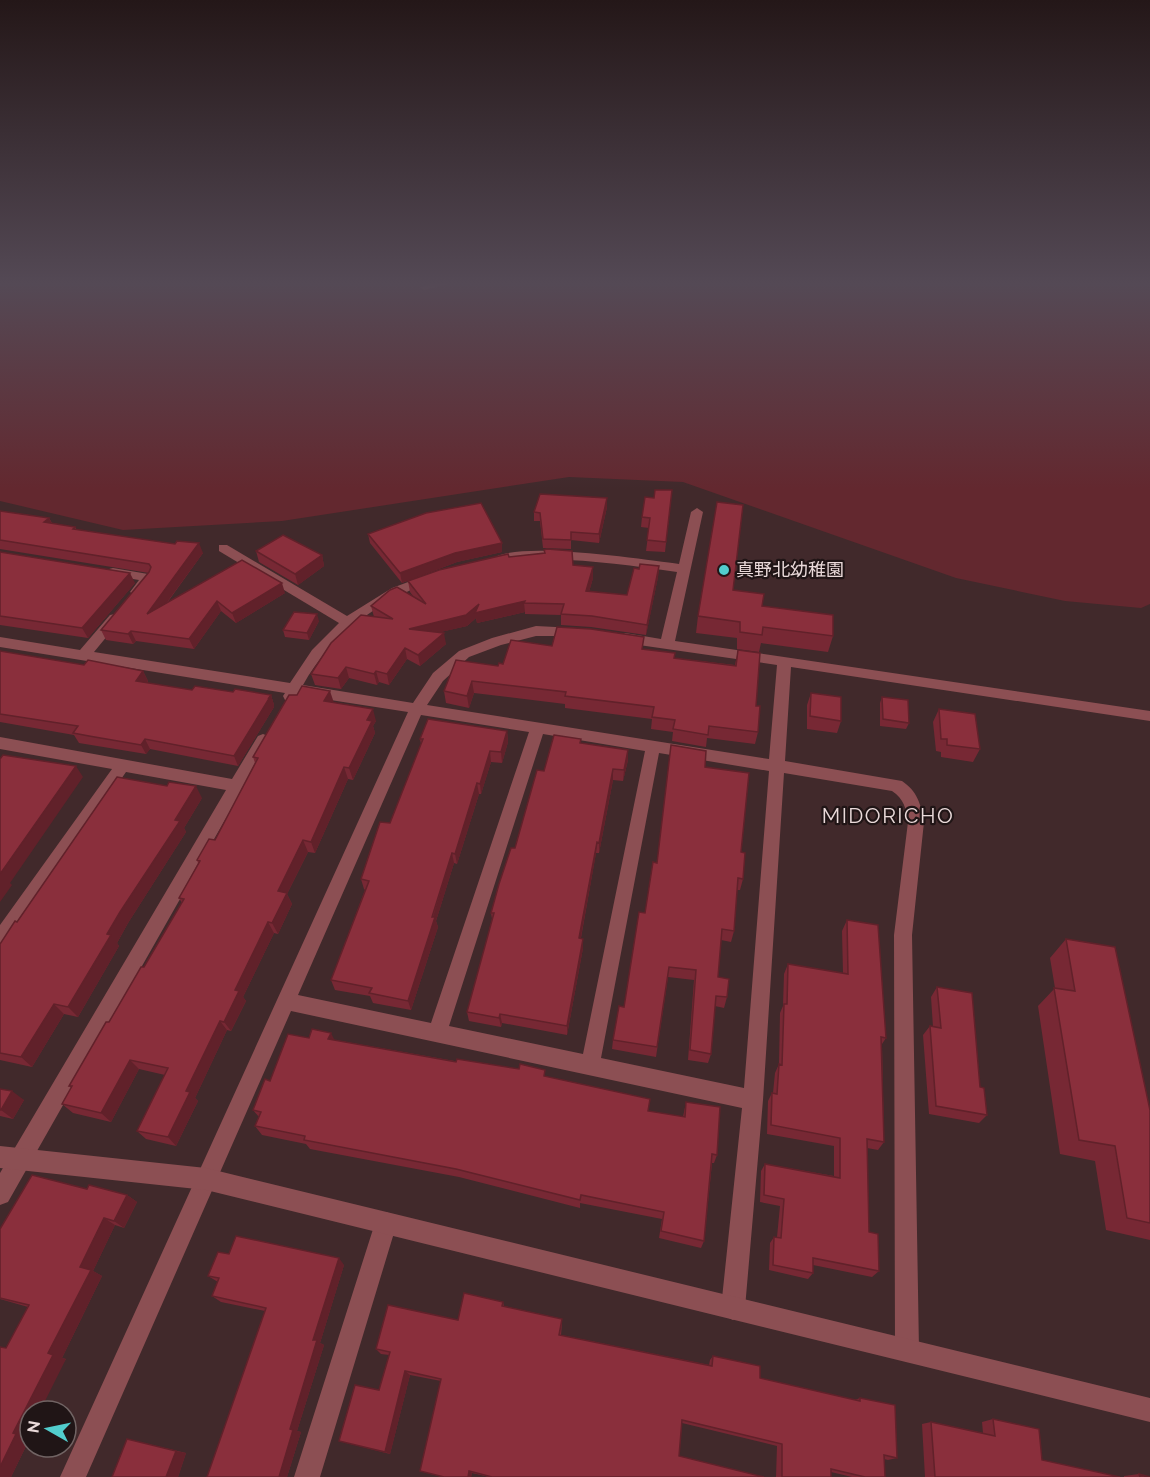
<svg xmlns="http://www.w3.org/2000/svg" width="1150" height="1477" font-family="Raleway,'Noto Sans JP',sans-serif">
  <rect width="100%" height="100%" fill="#41292b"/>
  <path fill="#63282f" d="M0,282H1150V604L1141,608L1065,601L956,578L683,482L569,477L282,521L123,530L0,501Z"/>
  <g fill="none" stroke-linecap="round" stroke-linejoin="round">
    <path fill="#8c4f53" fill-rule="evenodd" d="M437,282H456L424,290L420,287Z
      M697,508L703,512L675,641L1150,711V721L791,667L785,761L902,781C917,791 921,804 924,822L912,935L919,1350L915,1358L907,1362L899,1358L895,1350L894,935L908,822C906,808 904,799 892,791L784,773L763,1100L745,1308L741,1316L733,1320L725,1316L721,1308L742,1108L291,1011L86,1477H60L408,712L298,695L295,700H285L283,696L285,693L0,647V637L80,650L110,615L115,614L122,618L94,652L290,683L312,650L339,623L219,551V545H227L347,616L392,588L427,575L433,579L431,582C378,601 331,635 303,685L413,703L433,673L459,651L492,638L536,626L575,628L580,630L582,633L580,636H536L501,645L469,657L443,681L427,705L769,759L777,665L625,643L618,638L625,633L661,639L677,572C617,564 558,554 497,564L491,560C512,539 646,560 679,564L691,512ZM421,715L529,732L431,1023L298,995ZM543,734L645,751L583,1054L449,1026ZM659,753L769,771L744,1088L601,1058Z
      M113,568L148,574L154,578L141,595L136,596L130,592L139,580L109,575L107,572L109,569Z
      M263,734L268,736L271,740L268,744L8,1202L0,1205V1173L226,790L126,772L6,946L0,948V925L112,769L0,749V737L232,779L258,736Z
      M386,1212L394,1215L397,1223L320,1477H294L375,1223L378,1215Z"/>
    <path fill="#8c4f53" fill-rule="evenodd" d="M0,1146L206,1168L1150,1398V1422L206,1190L0,1168Z"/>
  </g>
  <path fill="#772834" d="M672,490L665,552L646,551L649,528L641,527L642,517L654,498Z
    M607,498V507L599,543L571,540V549L543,548L540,521H534V512Z
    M0,511L49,518L52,523L75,527L77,530L203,553L167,603L285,593L236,623L221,611L194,649L136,641L133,644L106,640L101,630L149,573L0,549Z
    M368,534L502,552L457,562L402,583L370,543Z
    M256,551L322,555L324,566L298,585L259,562Z
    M0,552L135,583L88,638L0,625Z
    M509,557L573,565L593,578L589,592L627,595L639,569L659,566L658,577L646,635L591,627L561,625V615L525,614V612L477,623L476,618L467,626L440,632L446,644L420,666L407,659L389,685L379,682L377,685L349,678L341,689L315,685L311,674L374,617L371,606L413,596L410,592L408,581Z
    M733,590L762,606L833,636L828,652L761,643L759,652L737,649V638L696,633L698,616Z
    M319,621L309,640L285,637L283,630Z
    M552,646L643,649L674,658L735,665L738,650L756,706L758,732L755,744L707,738L706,747L672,741L673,732L651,729L652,719L565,708V704L474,693L469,708L446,703L444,691L503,664Z
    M0,651L84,665L143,671L148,681L147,683L192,690L271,695L274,705V707L238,766L150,749L146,754L79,743L74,735L0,722Z
    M811,693L841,721L837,733L807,729V705Z
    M882,697L909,723L906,729L880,726V703Z
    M334,703L376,721L373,726L375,733L353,780L348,779L315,853L308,852L287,894L292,904L278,934L274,933L243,997L246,1001L231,1031L227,1030L195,1098L198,1101L176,1146L146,1139L137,1131L165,1075L139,1069L111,1122L73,1113L62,1104L71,1088L69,1086L144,967L182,903L179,898L198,863L197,860L215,840L255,763L253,757Z
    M939,709L980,749L973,762L941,757V752L936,751L933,722Z
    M507,731L508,742L502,763L491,762L481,794H479L457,864L454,863L436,921L438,927L411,1010L373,1003L370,996L335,990L331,980L365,890L364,889L361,879L390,823L421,744L420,739Z
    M581,739V743L628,750V760L623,781L613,780L599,853H596L581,938L583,948L567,1035L502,1023L501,1027L469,1021L467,1012L492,919L491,913L544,771Z
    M705,767L741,852L743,879L740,890H737L734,931L731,942L721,940L718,977L727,997L724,1008L715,1006L711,1054L708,1063L688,1060L694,980L668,977L656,1057L612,1049L613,1040L624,1007L657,863Z
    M202,798L184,828L186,832L128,923L117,943L119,946L78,1017L64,1014L32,1067L0,1060V944L17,922Z
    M847,920L886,1038L882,1044L884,1142L878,1150L867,1148L869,1232L879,1271L872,1277L813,1265V1273L808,1279L769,1270L770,1243L774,1237H777L780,1206L760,1202L761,1171L765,1164L834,1176V1146L767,1134L768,1101L772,1093H773L775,1073L779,1064L780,1013L783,1006L784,974L788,964L843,973L842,931Z
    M1066,939L1150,1110V1240L1106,1230L1095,1161L1060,1154L1038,1006L1055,988L1050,958Z
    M937,987L980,1087L987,1115L979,1123L929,1114L923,1035L930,1026L933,1027L931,997Z
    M309,1038L335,1040L546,1077L648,1111L683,1117L686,1102L717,1155L714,1163H712L704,1241L701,1248L659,1238L662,1219L580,1203V1208L459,1177L310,1149L306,1144L262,1135L255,1126L259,1117L253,1110L270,1081Z
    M0,1089L24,1100L13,1119L0,1116Z
    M87,1189L127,1195L137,1202L124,1228L115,1225L93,1271L102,1276L62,1358L66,1359L30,1411V1432L28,1435L30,1438L11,1477H0L6,1348L28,1307L0,1299V1229Z
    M229,1254L344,1265L320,1343L324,1345L297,1431L301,1432L287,1477H207L265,1311L221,1302L212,1296L218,1282L208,1276Z
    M503,1302L504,1306L562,1319V1324L561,1335L709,1365L710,1360L713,1356L760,1378L855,1400L860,1398L897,1458L888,1460L884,1459L885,1477H852L831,1472V1477H776L777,1446L682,1423L679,1456L764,1477H489L472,1473L471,1477H442L420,1471L441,1381L410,1375L390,1454L339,1441L379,1390L389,1355L381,1354L376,1349L458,1320Z
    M993,1419L1042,1460L1120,1477H925L922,1424L931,1422L983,1433L982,1422Z
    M127,1439L186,1453L178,1477H112Z
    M1139,1474L1150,1477H1124V1476Z"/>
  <path fill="#61212a" d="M607,498V507L599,543V534Z
    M49,518L54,528L44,522Z
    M199,543L203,553L151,624L147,614Z
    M502,543V552L457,562L402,583L400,573L455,553Z
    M322,555L324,566L298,585L295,574Z
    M659,566L658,577L646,635L647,625Z
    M593,567V578L586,602V591Z
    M130,573L135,583L88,638L82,628Z
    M282,583L285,593L236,623L232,613Z
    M217,601L221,611L194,649L189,639Z
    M525,601L524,603L525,612L477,623L476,618L467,626L411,639L409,629L479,604Z
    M317,614L319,621L309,640L307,633Z
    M131,631L136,641L133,644L128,634Z
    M444,633L446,644L420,666L418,655Z
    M405,648L407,659L389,685L387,674Z
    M346,667L349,678L341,689L338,678Z
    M143,671L148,681L141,691L136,681Z
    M376,671L379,682L377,685L374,674Z
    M472,681L474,693L469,708L467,696Z
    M330,691L334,703L324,701Z
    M271,695L274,705V707L238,766L234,756Z
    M373,709L376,721L373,726L375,733L353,780L349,768L367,720Z
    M507,731L508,742L502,763L501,752Z
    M145,739L150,749L146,754L141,745Z
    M628,750V760L623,781L624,770Z
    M490,751L491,762L481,794L480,784Z
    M76,766L83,777L10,883L12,885L0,902V874Z
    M344,767L348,779L315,853L311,842Z
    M613,769V780L599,853V843Z
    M477,783L479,794L457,864L455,854Z
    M196,786L202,798L184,828L186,832L128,923L117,943L119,946L78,1017L68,1007L107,934Z
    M303,840L308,852L287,894L292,904L278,934L272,923L278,891Z
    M597,842L596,853L579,948V938Z
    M452,853L454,863L436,921L438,927L411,1010L408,1001Z
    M268,922L274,933L243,997L246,1001L231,1031L224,1022L235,990Z
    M583,939V948L567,1035V1026Z
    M54,1004L64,1014L32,1067L21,1057Z
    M500,1014L502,1023L501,1027L499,1018Z
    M220,1021L227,1030L195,1098L198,1101L176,1146L168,1137L186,1091Z
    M331,1033L336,1043L328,1039Z
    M130,1060L139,1069L111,1122L101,1113Z
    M12,1091L24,1100L13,1119L1,1110Z
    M127,1195L137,1202L124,1228L114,1221Z
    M104,1218L115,1225L93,1271L102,1276L62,1358L66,1359L40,1411H30V1432L28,1435L30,1436V1438L11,1477H0V1467L13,1433L48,1353L80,1267Z
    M339,1258L344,1265L320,1343L324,1345L297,1431L301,1432L287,1477H279L290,1429L313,1340Z
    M405,1371L410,1375L390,1454L385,1452Z
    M176,1451L186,1453L178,1477H166Z
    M469,1471L472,1473L471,1477H468Z"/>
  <path fill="#8a2f3c" stroke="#61212a" stroke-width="1.5" d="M655,490H672L666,542L647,540L650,518L642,517L645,497L654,498Z
    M540,494L607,498L599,534L571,532V540L543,539L540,513L534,512Z
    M717,502L743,505L733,590L764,594L762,606L833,615V636L763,627L762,635L740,632V622L698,616Z
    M481,503L502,543L455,553L400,573L368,534L426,513Z
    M0,511L49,518L44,522L75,527L73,529L175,544L177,541L199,543L147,614L242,560L282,583L232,613L217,601L189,639L131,631L128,634L101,630L149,572L151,567L149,564L0,540Z
    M283,535L322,555L295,574L256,551Z
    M547,549L572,551L573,565L593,567L586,591L627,595L634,568L639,569L640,564L659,566L647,625L592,616L561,614L564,604L524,603L525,601L475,613L479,604L466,615L409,629L444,633L418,655L405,648L387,674L376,671L374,674L346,667L338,678L311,674L331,643L361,615L393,619L371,606L390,590L397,587L426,604L408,581L439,570L508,554L509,557L545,553L544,550Z
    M0,552L130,573L82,628L0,616Z
    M294,612L317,614L307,633L283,630Z
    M557,627L591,629L644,637L642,649L675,653L674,658L736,666L738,650L760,653L756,706H760L758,732L709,726L708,735L673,729L675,720L652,717L654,707L565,696L566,692L472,681L467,696L444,691L456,660L498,666L499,663L503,664L511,640L552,646Z
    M0,651L84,665L88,660L143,671L136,681L192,690L195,686L233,692L235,689L271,695L268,699L270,697L234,756L145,739L141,745L89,736L73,733L78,726L0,714Z
    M302,686L330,691L324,701L373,709L367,720L372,721L349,768L344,767L311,842L303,840L278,891L287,893L272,923L268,922L235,990L239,991L224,1022L220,1021L186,1091L190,1092L168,1137L137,1131L168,1068L130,1060L101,1113L62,1104L72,1086H69L106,1022H109L141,967H144L184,899L179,898L200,861L197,860L209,839L215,840L258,758L253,757L289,695H297Z
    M811,693L841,697V721L810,716Z
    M882,697L908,700L909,723L883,719Z
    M939,709L975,714L980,749L947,745V739H941Z
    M428,719L507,731L501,752L490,751L480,784L477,783L455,854L452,853L432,917H435L408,1001L369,993L372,988L331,980L369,881L361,879L380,822L390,823L423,739H420Z
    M554,735L581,739L580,743L628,750L624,770L613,769L599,843L597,842L579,938L583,939L567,1026L500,1014L499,1018L467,1012L494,913H491L499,884L511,848H515L537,770L544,771Z
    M671,745L706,751L705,767L749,773L741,852L745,853L743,879L738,878L734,931L722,929L718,977L729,979L727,997L716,996L711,1054L690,1050L696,970L669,967L657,1047L613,1040L619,1006L624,1007L639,912L645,913L653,862L657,863Z
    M3,755L76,766L0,874V759Z
    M117,777L167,786L169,782L196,786L175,820L180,821L120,912L107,934L111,935L68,1007L54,1004L21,1057L0,1053V944L15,921L17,922Z
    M847,920L878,925L886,1038L881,1037L884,1142L867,1139L869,1232L878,1234L879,1271L813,1258V1273L773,1265L774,1237L781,1238L784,1199L764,1195L765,1164L840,1178V1138L771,1125L772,1093L777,1094L779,1064L782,1065L784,1004H787L788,964L848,974Z
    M1066,939L1115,947L1150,1110V1223L1127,1218L1115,1146L1079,1140L1054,988L1075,991Z
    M937,987L972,993L980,1087L984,1088L987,1115L936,1106L930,1026L941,1028Z
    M312,1029L331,1033L328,1039L456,1062L457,1059L519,1069L520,1064L545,1070L544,1076L650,1099L648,1111L685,1117L686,1102L720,1107L717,1155L712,1154L704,1241L661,1231L664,1212L581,1195L580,1200L456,1169L304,1140L305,1136L255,1126L261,1112L253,1110L265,1079L270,1081L288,1034L309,1038Z
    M0,1089L12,1091L1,1110H0Z
    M32,1175L87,1189L89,1185L127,1195L114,1221L104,1218L80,1267L91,1270L48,1353L53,1355L13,1433L16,1434L0,1467V1347L6,1348L29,1305L0,1298V1229Z
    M236,1236L339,1258L313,1340H317L290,1429L293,1430L279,1477H207L266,1308L212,1296L219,1278L208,1276L218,1252L229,1254Z
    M464,1293L503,1302L502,1306L562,1319L559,1335L712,1366L713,1356L760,1366V1378L860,1401V1398L895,1405L897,1458L884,1455L885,1477H865L831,1469V1477H782V1444L682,1420L679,1456L764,1477H492L469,1471L468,1477H444L420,1471L441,1379L405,1371L385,1452L339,1441L355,1385L379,1390L390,1352L376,1349L388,1305L458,1320Z
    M993,1419L1039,1429L1042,1460L1120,1477H935L931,1422L995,1436Z
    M127,1439L176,1451L166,1477H112Z
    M1139,1474L1150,1477H1140Z"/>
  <linearGradient id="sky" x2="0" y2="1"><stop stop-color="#241718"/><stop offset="0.58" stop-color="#544955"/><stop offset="1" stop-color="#544955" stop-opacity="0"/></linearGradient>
  <rect width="1150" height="489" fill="url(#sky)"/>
  <circle fill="#52cdcd" stroke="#201516" stroke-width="2" cx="724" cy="570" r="6"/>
  <g text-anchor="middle" stroke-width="4.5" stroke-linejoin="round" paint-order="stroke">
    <g font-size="18" fill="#eadada" stroke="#201516" text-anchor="start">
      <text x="736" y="576">真野北幼稚園</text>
    </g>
    <g font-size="21" letter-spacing="1.5" fill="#eadada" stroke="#201516">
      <text x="888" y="823">MIDORICHO</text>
    </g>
  </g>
  <g transform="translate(48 1429) rotate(279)"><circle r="28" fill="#201516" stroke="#716464" stroke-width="1.5"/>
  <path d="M0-4.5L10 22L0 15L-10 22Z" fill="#52cdcd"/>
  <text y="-9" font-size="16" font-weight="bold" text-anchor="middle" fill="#eadada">N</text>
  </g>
</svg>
